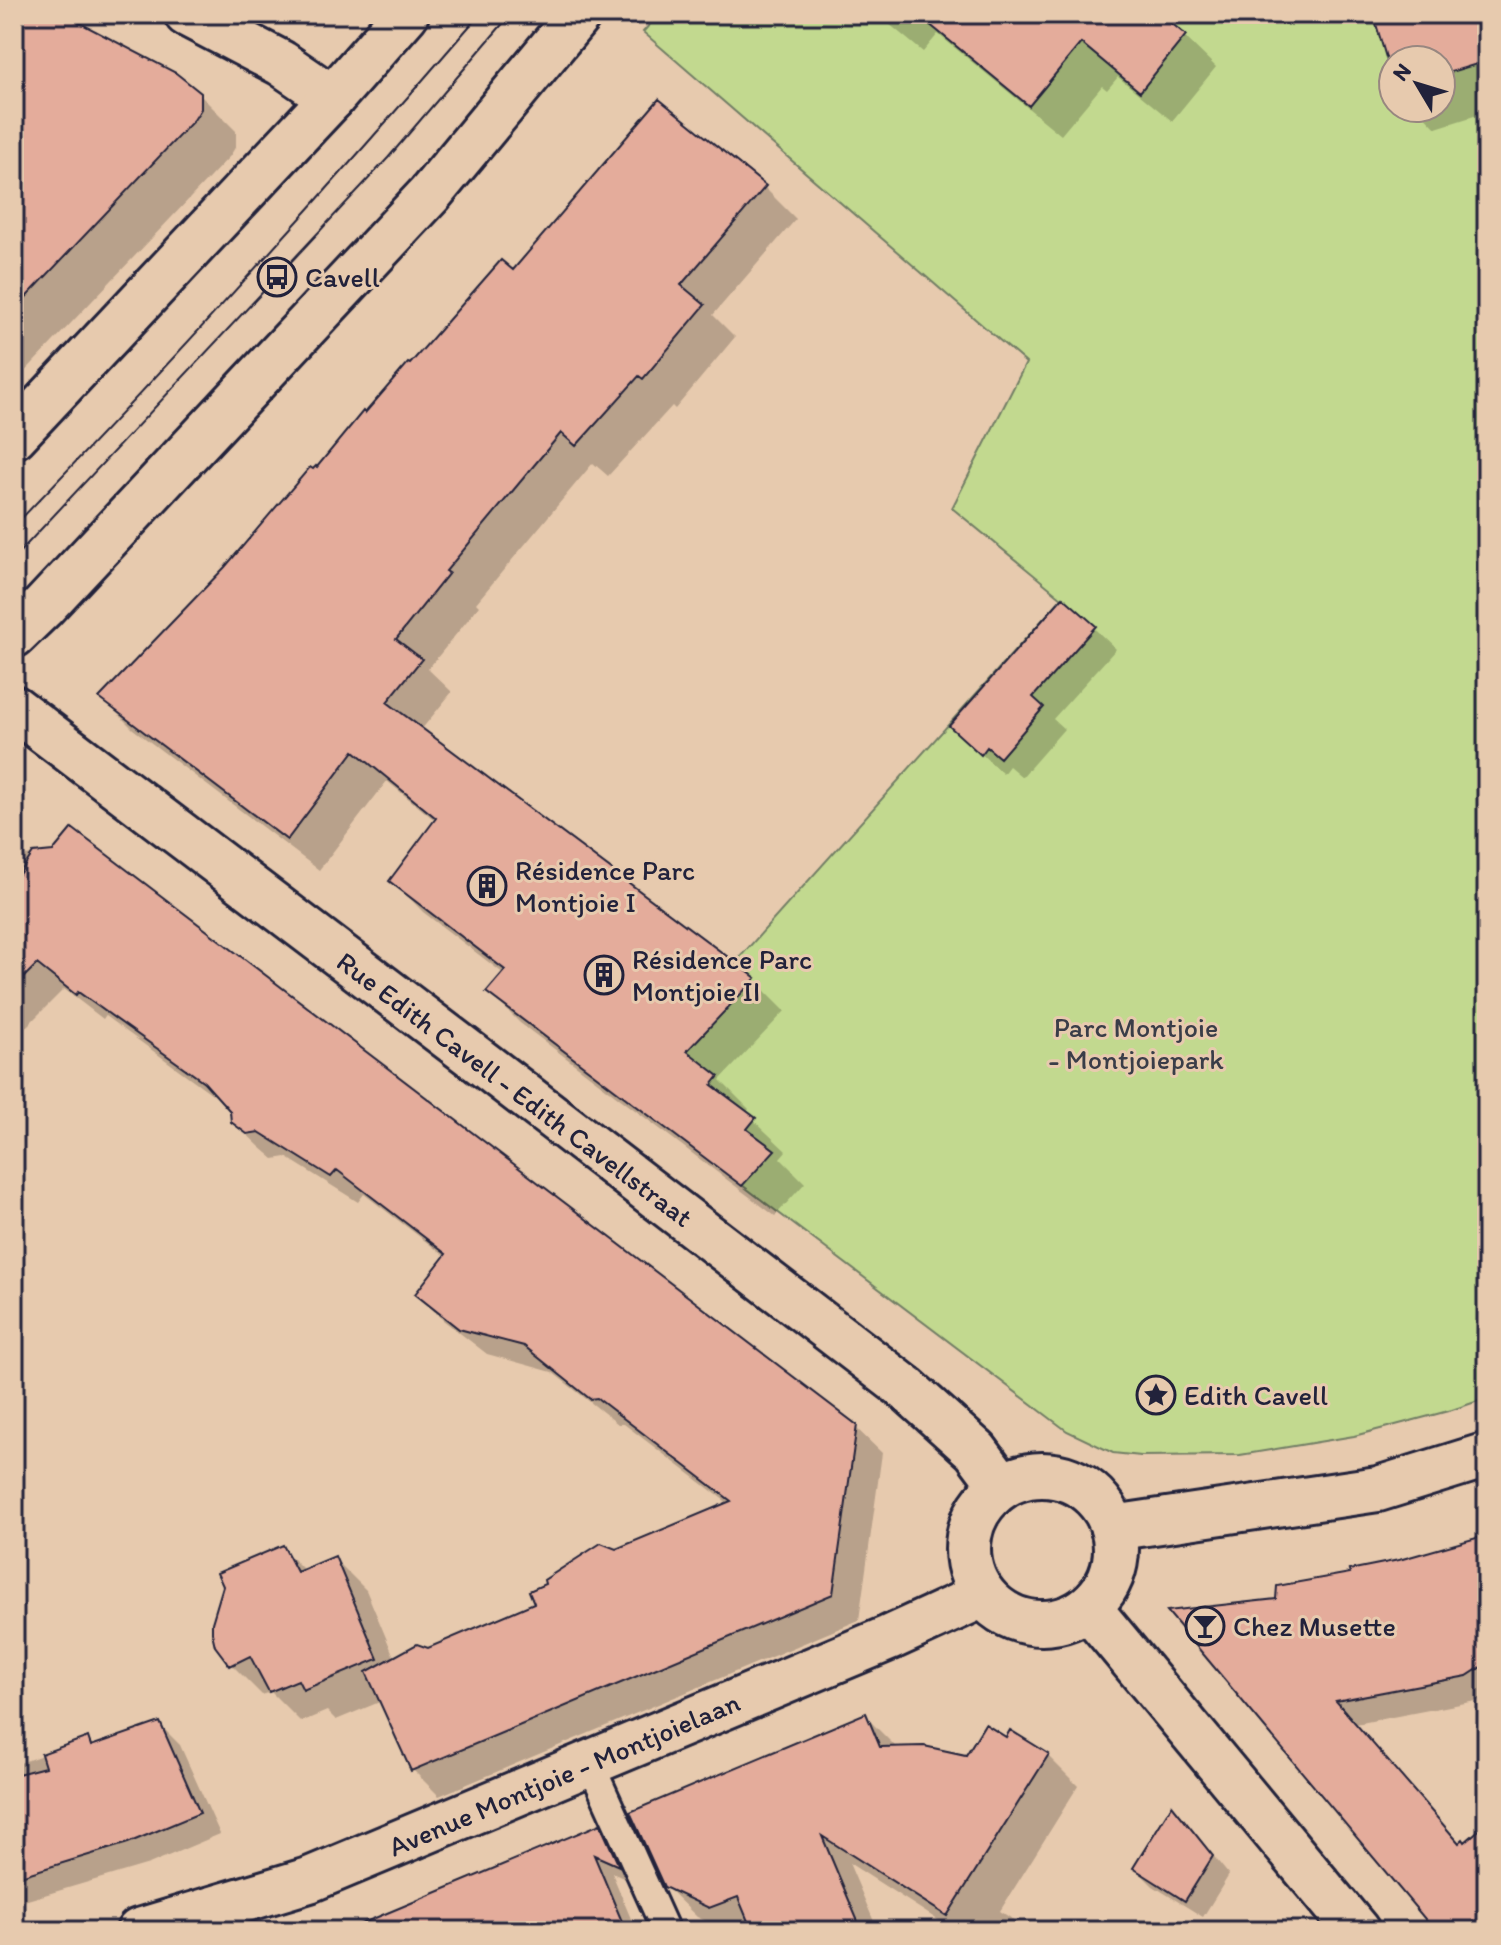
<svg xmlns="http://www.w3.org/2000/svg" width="1501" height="1945" font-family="Itim,sans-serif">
  <rect width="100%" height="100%" fill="#e7caae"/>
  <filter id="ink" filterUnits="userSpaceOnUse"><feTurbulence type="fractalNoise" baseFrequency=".0125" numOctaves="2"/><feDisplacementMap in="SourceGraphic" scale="16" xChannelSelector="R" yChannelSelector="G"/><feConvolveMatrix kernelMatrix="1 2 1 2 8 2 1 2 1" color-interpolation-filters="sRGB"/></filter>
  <g filter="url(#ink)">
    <path fill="#c2d98f" stroke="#727e65" stroke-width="2" fill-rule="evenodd" d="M659,14H1487V1398L1452,1410L1354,1436L1240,1455L1141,1456L1113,1453L1067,1431L619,1092L1062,598L952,508L1026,363L643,32ZM1393,60H1441V108H1393Z"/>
    <path fill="#0003" d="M14,14H57L200,95L236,131V146L230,156L14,383Z
      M877,14H1157L1185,37L1216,67L1172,121L1118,77L1107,90L1102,86L1061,135L938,34L923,52Z
      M1375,14H1487V112L1436,128L1417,108H1441V60H1393V74Z
      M660,102L765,188L796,219L713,315L735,337L675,409L672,406L608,476L593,463L476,603L479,606L428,669L452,692L421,730L754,980L785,1011L720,1080L749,1109L746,1113L786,1151L780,1158L805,1183L775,1216L520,1023L489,992L504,974L423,912L392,880L436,821L387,781L319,870L133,729L102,698L227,568L410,367L513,273Z
      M1064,600L1116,649L1053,719L1064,729L1022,777L1009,766L1003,774L951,726Z
      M54,853L855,1427L882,1453L859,1620L439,1796L413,1770L382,1701L336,1720L327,1711L301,1722L271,1692L262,1695L231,1664L282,1548L305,1571L335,1559L366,1590L395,1659L428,1650L537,1604L616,1551L729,1504L624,1424H618L552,1372L487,1354L443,1320L417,1294L446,1257L364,1194L358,1202L286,1157L274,1159L260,1147L233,1121L232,1110L226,1104L105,1016L103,1019L64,989L14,1039V857Z
      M1487,1537V1702L1484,1703L1481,1700L1356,1724L1461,1844H1465L1487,1826V1931H1437L1278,1601L1352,1575Z
      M865,1716L897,1748L967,1758L1006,1740L1048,1756L1078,1786L1000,1911L1031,1931H955L849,1863L878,1931H727L697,1917L665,1886Z
      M159,1724L180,1745L220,1834L149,1864L14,1904V1765L88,1739L95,1747Z
      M1172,1809L1189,1826L1229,1875L1203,1917L1153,1886L1135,1868Z
      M600,1826L621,1847L637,1884L612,1873L636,1931H346Z"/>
    <path fill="#e4ac9b" stroke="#22223b" stroke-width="2" d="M14,14H63L176,73L201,93V109L194,120L14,310Z
      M917,14H1160L1186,35L1140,92L1081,43L1029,106Z
      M1373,14H1487V61L1441,75V60H1393V81Z
      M659,99L766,186L681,285L705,305L643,379L639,376L576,446L561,433L446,571L449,573L396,639L422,659L387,702L756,978L687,1051L719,1076L712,1085L756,1118L747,1129L775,1150L742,1186L486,992L505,970L389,881L436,818L354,751L287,840L99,698L225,567L310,467L313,469L316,466L317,467L363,411L365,413L408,363L410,364L501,260L513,270Z
      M1063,597L1096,626L1033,697L1044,707L1000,758L987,747L981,755L949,726Z
      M72,828L857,1425L833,1594L411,1771L366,1672L417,1644L428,1648L534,1603L529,1591L545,1584L544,1580L601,1543L616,1549L731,1501L597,1398L590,1399L524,1346L459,1329L415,1294L446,1254L337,1170L331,1177L259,1132L247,1134L231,1122L230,1111L204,1082L78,992L76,995L37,964L14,987V882L33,853L53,851Z
      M1487,1535V1663L1467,1676L1336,1701L1459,1843L1463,1839L1465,1842L1487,1823V1931H1435L1167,1611L1276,1599L1277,1586L1350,1573L1349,1570L1399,1560Z
      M283,1545L297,1572L335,1556L378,1659L303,1690L298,1680L269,1692L250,1656L230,1666L215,1646L212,1633V1623L223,1586L217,1573Z
      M866,1713L880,1747L924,1746L966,1755L985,1724L1006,1737L1010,1730L1049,1754L947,1916L822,1836L862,1931H752L738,1897L709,1908L664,1887L630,1812Z
      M160,1722L200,1813L128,1843L14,1878V1775L45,1767L41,1754L88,1737L91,1746Z
      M1172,1805L1213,1856L1185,1901L1133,1868Z
      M600,1824L619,1866L594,1855L626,1931H344Z"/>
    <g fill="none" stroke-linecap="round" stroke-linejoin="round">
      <g stroke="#22223b" stroke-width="32">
        <path id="service" d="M590,1763L666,1931"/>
      </g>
      <g stroke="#22223b" stroke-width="50">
        <path id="minor" d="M187,14L281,63L332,98
          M1113,1528L1378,1489L1487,1455
          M139,1931L309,1880L889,1638L983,1595"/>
      </g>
      <g stroke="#22223b" stroke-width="50">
        <path id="tertiary" d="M14,708L494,1072L907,1389L976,1451L1002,1486
          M968 1549a74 74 0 1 1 148 0a74 74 0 1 1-148 0Z
          M1088,1607L1357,1931"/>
      </g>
      <g stroke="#22223b" stroke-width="50">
        <path id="secondary" d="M14,436L332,98L406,14
          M14,635L43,607L430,194L579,14"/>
      </g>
      <use href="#service" stroke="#e7caae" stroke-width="26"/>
      <use href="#minor" stroke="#e7caae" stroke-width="44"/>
      <use href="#tertiary" stroke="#e7caae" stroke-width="44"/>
      <use href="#secondary" stroke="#e7caae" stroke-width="44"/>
      <path stroke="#22223b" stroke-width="2" d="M14,526C175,360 329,189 480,14
        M14,558L388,158L511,14"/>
    </g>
  </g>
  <defs>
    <g id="bus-ring" transform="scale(2)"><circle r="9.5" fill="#e7caae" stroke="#22223b" stroke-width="1.5"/><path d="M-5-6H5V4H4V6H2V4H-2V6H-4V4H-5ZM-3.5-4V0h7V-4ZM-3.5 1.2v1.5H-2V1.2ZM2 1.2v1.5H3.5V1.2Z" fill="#22223b"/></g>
    <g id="building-ring" transform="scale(2)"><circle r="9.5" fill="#e7caae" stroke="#22223b" stroke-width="1.5"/><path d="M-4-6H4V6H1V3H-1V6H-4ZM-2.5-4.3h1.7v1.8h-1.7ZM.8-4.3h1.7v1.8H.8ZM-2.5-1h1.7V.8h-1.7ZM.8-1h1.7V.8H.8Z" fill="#22223b"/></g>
    <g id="sight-ring" transform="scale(2)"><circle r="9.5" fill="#e7caae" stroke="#22223b" stroke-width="1.5"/><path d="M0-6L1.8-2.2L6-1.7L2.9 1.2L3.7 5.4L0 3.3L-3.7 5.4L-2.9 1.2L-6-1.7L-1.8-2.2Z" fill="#22223b"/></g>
    <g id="bar-ring" transform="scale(2)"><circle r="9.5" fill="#e7caae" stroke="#22223b" stroke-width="1.5"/><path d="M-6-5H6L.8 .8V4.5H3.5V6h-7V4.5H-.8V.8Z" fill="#22223b"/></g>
  </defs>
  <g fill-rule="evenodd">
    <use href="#bus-ring" x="277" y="277"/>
    <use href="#building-ring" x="487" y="886"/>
    <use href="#building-ring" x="604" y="975"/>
    <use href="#sight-ring" x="1156" y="1395"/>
    <use href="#bar-ring" x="1205" y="1626"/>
  </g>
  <g text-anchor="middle" stroke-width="6" stroke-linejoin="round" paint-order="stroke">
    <g font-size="28" fill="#22223b" stroke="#e7caae" text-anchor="start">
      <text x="305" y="287">Cavell</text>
      <text x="515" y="880">Résidence Parc<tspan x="515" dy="32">Montjoie I</tspan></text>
      <text x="632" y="969">Résidence Parc<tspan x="632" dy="32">Montjoie II</tspan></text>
      <text x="1184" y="1405">Edith Cavell</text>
      <text x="1233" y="1636">Chez Musette</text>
    </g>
    <g font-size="28" fill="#3a3d48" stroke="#e7caae">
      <text x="1136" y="1037">Parc Montjoie<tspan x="1136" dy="32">- Montjoiepark</tspan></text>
    </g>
    <g font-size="28" fill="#22223b" stroke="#e7caae">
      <text transform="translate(515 1089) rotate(37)" y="10">Rue Edith Cavell - Edith Cavellstraat</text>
      <text transform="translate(564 1774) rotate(-23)" y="10">Avenue Montjoie - Montjoielaan</text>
    </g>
  </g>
  <rect width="1501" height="1945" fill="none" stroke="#e7caae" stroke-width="48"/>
  <rect x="24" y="24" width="1453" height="1897" fill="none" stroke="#22223b" stroke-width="3" filter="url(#ink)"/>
  <g transform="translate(1417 84) rotate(308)"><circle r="38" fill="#e7caae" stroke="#988780" stroke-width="2"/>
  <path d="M0-6L14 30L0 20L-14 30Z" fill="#22223b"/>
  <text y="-12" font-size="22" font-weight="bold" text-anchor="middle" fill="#22223b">N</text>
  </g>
</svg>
